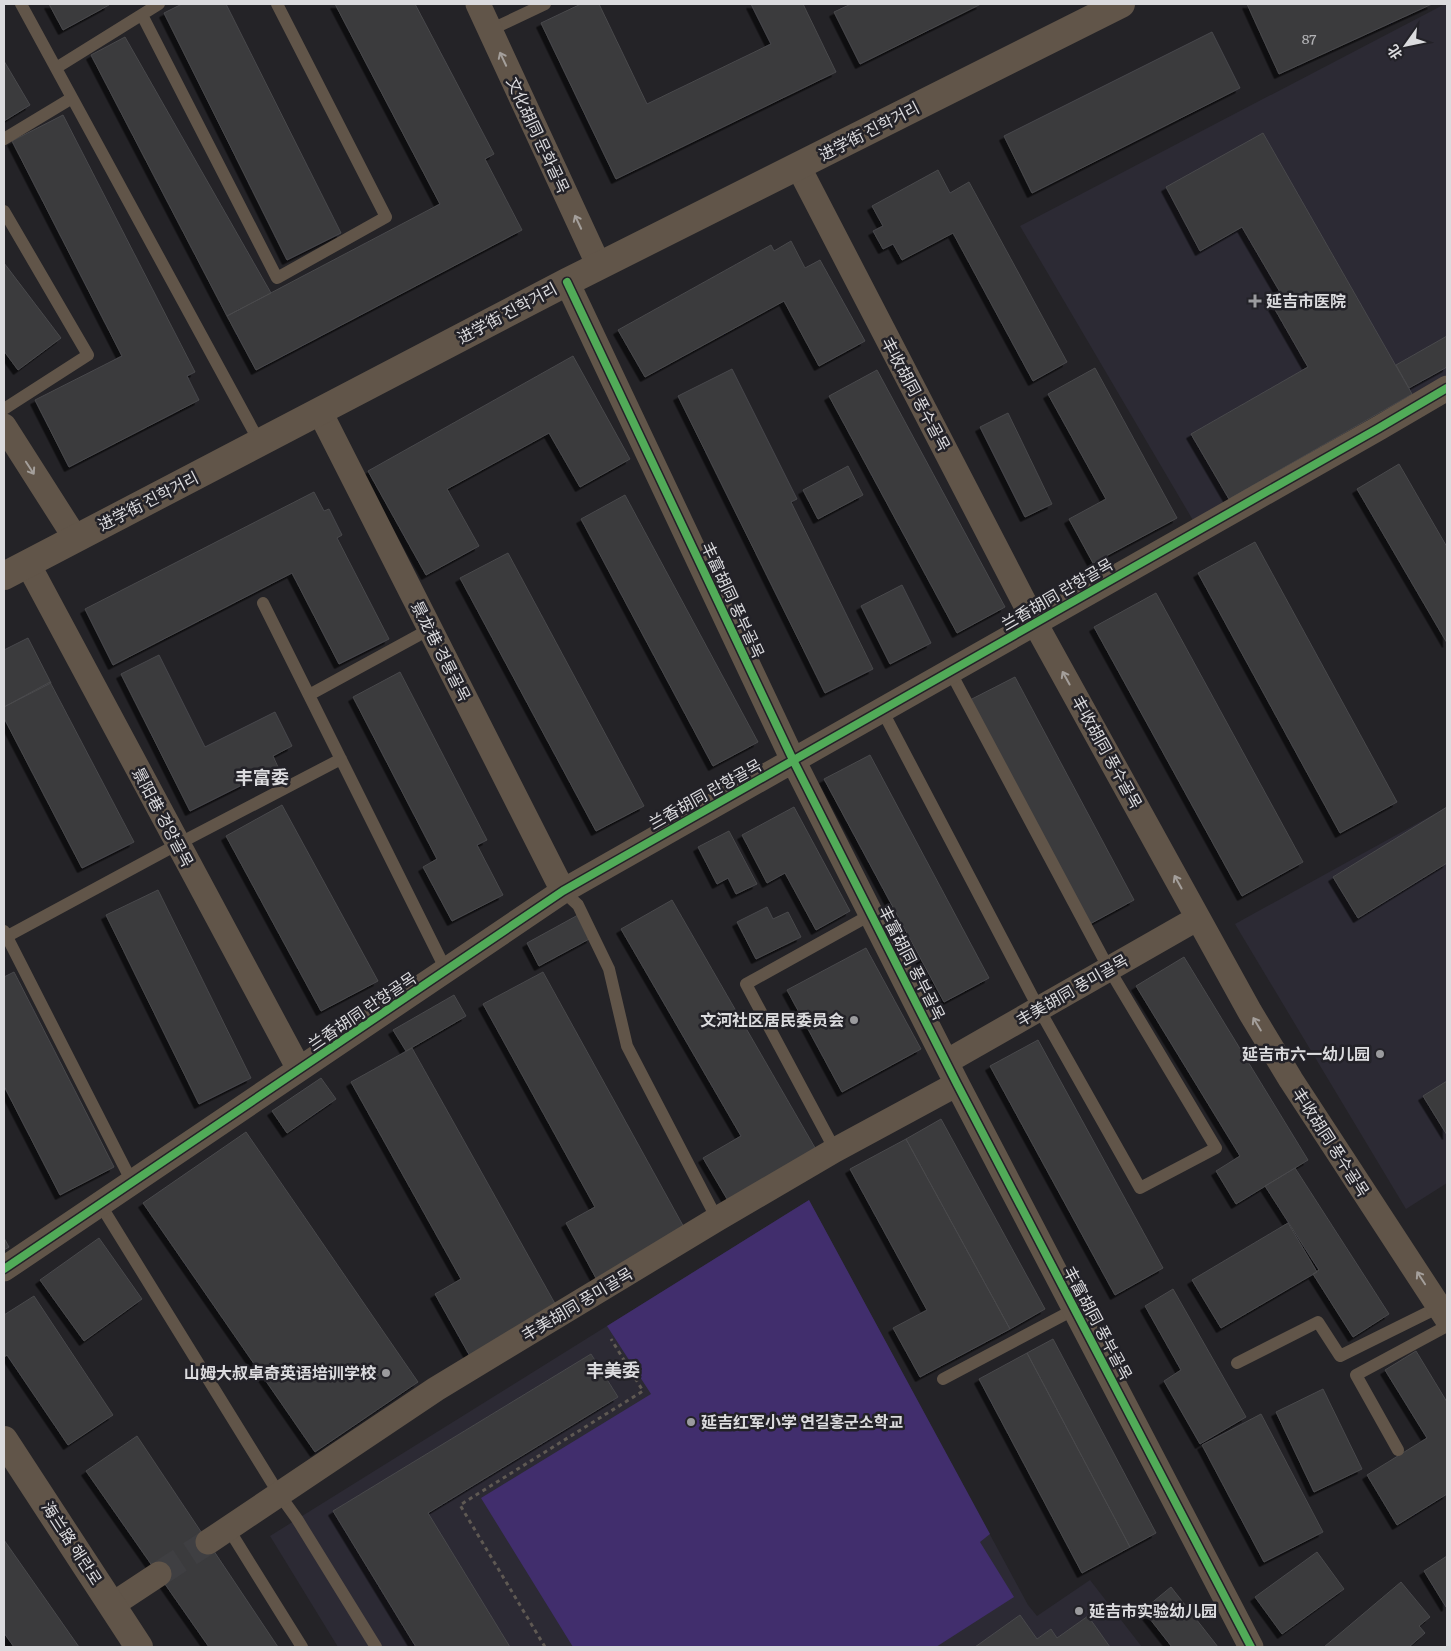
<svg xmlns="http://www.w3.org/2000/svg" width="1451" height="1651" font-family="Literata,'Noto Sans SC','Noto Sans KR',serif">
  <defs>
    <filter id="shadow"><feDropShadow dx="-4.5" dy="4.5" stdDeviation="0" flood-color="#0009"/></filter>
  </defs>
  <rect width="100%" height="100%" fill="#242327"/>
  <path fill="#2c2a34" d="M1445,4H1447V375L1194,522L1020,226Z
    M1447,807V1183L1406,1209L1235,924Z
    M809,1200L1028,1605L1037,1616L1090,1580L1142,1647H338L270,1536Z"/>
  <path fill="#412e6d" d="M809,1200L990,1534L980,1542L1014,1597L936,1647H573L481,1498L651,1394L607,1326Z"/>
  <path fill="#3a3a3c" stroke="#49494c" filter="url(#shadow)" d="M49,4H108L109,5L63,30Z
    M182,4H226L341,233L287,260L164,13Z
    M335,4H415L494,154L485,159L522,230L256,370L227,316L440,204Z
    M581,4H599L647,104L771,44L751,4H803L836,72L616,179L541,23Z
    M851,4H981L860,64L834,12Z
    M1247,4H1432L1279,74Z
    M1212,32L1240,88L1032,193L1004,136Z
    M125,37L271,293L227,316L91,55Z
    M4,61L30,105L4,121Z
    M63,115L195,372L187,376L199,400L69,467L35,400L122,356L12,141Z
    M1263,133L1412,394L1229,499L1191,434L1308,367L1269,299L1280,292L1242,227L1200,251L1166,187Z
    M938,170L950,193L969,182L1067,362L1033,381L953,233L902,260L893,244L883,249L873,231L883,226L872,206Z
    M791,241L805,268L820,260L865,341L819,366L784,301L645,377L618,330L771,245L774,251Z
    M4,263L61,338L18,370L4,351Z
    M1447,336V367L1409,388L1396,365Z
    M573,356L630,459L580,487L549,433L447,489L479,546L426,575L368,471Z
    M1095,368L1177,518L1093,563L1069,519L1106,499L1048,394Z
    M732,369L797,499L791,502L873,669L825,693L678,396Z
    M877,370L1005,607L957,633L829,396Z
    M1008,413L1052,504L1025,517L980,427Z
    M1399,464L1447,547V643L1357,489Z
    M848,466L863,495L818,519L803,490Z
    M314,492L324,511L329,509L342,535L337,538L389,639L339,664L292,573L113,665L85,609Z
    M625,495L758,742L713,766L581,519Z
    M1255,542L1397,802L1340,833L1198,573Z
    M508,553L644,806L596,831L460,578Z
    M902,585L931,643L890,664L861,606Z
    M1156,593L1303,862L1242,896L1094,627Z
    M28,638L51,683L4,707V650Z
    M159,655L205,747L275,712L292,746L273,756L278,767L190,811L121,674Z
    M400,672L487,840L477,845L503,895L452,921L423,867L437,859L353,697Z
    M1015,677L1134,900L1088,925L968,701Z
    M50,682L134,842L82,868L4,718V707Z
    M870,755L989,978L944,1002L824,779Z
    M282,805L378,981L321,1011L226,836Z
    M794,807L850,911L816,930L785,873L767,883L742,835Z
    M1447,807V863L1358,918L1333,877Z
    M729,831L757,884L736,894L728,878L717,884L698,847Z
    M158,890L251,1078L199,1104L106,915Z
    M672,900L818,1153L730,1204L703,1158L741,1136L621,929Z
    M767,907L773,919L788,912L801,937L756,959L737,922Z
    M578,915L591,938L539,966L527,943Z
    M866,948L921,1049L842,1092L787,990Z
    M1184,957L1308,1160L1236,1204L1216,1171L1240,1156L1136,986Z
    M14,972L114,1167L60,1195L4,1086V977Z
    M543,972L686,1231L597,1280L566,1223L595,1207L483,1004Z
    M454,995L466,1016L406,1051L393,1030Z
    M1038,1040L1163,1268L1115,1295L990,1066Z
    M412,1048L558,1309L471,1358L435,1294L461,1279L351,1082Z
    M321,1078L336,1099L287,1133L272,1111Z
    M1447,1081V1135L1423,1096Z
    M941,1119L1045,1309L1010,1329L906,1139Z
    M246,1132L418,1382L315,1452L143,1203Z
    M906,1139L1010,1329L920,1377L893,1328L927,1310L850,1169Z
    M1295,1168L1389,1314L1353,1337L1313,1274L1319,1270L1265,1186Z
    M1288,1223L1317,1272L1221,1328L1192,1280Z
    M4,1238L9,1247L4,1250Z
    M99,1238L142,1299L84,1341L40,1280Z
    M1173,1289L1246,1417L1200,1444L1164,1381L1181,1370L1145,1306Z
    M34,1296L113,1415L68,1445L7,1355L4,1357V1315Z
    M1053,1339L1156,1533L1130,1547L1027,1353Z
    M1416,1351L1447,1402V1494L1397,1525L1367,1475L1427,1438L1385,1370Z
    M1027,1353L1130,1547L1082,1573L979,1379Z
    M591,1354L618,1397L428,1513L510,1647H416L333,1511Z
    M1323,1389L1362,1469L1314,1492L1276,1412Z
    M1261,1414L1323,1532L1264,1562L1202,1445Z
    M137,1436L278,1647H209L86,1471Z
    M4,1540L79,1647H14L4,1633Z
    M1317,1552L1344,1589L1282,1634L1255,1597Z
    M1447,1556V1606L1446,1607L1424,1571Z
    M1401,1582L1430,1617L1419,1626L1425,1633L1409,1647H1324Z
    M1171,1587L1218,1647H1172L1143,1610Z
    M1020,1615L1037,1639L1051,1629L1057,1638L1088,1616L1110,1647H975Z"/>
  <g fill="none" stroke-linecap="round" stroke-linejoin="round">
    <path stroke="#3f3f42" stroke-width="25" stroke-dasharray="25 12" stroke-linecap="butt" d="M159,1574L208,1542"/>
    <path stroke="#5f5953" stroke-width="3" stroke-dasharray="4 4" stroke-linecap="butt" d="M545,1647L460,1505L643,1391L611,1339"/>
    <path stroke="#615549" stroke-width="12" d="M21,4L260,443
      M142,15L277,278L386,217L277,4
      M490,30L545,4
      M56,68L159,4
      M4,139L72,98
      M4,211L88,355L4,409
      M263,603L446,970
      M309,695L430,629
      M882,710L1039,1009L1140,1188L1216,1148L1109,969L950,671
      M563,891L578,905L609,969L627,1046L717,1219
      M4,931L132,1182
      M4,938L178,844L341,759
      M835,1150L746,984L872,914
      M100,1204L279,1494L297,1519L376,1647
      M1237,1363L1318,1322L1340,1356L1439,1307
      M943,1379L1075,1309
      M1398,1450L1356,1375L1447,1326
      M228,1528L302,1647"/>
    <path stroke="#615549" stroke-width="25" d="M478,4L599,266
      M798,166L1035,623L1250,1012L1291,1080L1447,1319
      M567,282L793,760L957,1084L1251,1647
      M320,412L563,891
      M4,426L76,539
      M28,564L299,1069
      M946,1062L1198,918
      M4,1269L563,891L1379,428L1447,388
      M208,1542L436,1389L717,1219L835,1150L957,1084
      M112,1605L159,1574"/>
    <path stroke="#615549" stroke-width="28" d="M4,576L567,282L1121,4
      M4,1440L139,1647"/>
    <g stroke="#232228" stroke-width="11">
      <path id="cycleway" d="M567,282L793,760L957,1084L1251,1647
        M4,1269L563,891L1379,428L1447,388"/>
    </g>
    <use href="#cycleway" stroke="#51ab58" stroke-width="8"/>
  </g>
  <defs><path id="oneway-shaft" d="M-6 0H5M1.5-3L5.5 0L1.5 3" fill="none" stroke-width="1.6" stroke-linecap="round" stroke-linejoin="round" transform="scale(1.25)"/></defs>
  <g stroke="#a49f9b">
    <use href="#oneway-shaft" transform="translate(503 59) rotate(-115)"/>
    <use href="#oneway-shaft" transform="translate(578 222) rotate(-115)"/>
    <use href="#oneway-shaft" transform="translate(30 468) rotate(57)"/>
    <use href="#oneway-shaft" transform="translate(1066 678) rotate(-119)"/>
    <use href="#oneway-shaft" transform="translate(1178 882) rotate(-119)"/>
    <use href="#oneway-shaft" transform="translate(1257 1024) rotate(-121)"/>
    <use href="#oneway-shaft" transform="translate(1421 1278) rotate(-123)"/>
  </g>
  <g fill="#9b9b9e" stroke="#232228" stroke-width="2">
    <path d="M1252.5 293.5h5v5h5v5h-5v5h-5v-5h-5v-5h5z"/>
    <circle cx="854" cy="1020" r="5"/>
    <circle cx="1380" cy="1054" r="5"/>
    <circle cx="386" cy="1373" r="5"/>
    <circle cx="691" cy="1422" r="5"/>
    <circle cx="1079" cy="1611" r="5"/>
  </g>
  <g text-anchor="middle" stroke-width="5" stroke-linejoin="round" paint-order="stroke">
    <g font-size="14" fill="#b3b3b6">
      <text x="1309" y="44">87</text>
    </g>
    <g font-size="16" fill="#dbdbde" stroke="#232228">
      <text transform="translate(869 131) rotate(-27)" y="6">进学街 진학거리</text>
      <text transform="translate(538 135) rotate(65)" y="6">文化胡同 문화골목</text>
      <text transform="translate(507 313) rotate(-28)" y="6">进学街 진학거리</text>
      <text transform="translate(916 394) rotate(62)" y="6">丰收胡同 풍수골목</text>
      <text transform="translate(148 501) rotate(-27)" y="6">进学街 진학거리</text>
      <text transform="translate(1057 594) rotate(-30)" y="6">兰香胡同 란향골목</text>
      <text transform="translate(733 600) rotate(65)" y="6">丰富胡同 풍부골목</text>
      <text transform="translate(441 651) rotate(63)" y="6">景龙巷 경룡골목</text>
      <text transform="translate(1107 752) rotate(61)" y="6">丰收胡同 풍수골목</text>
      <text transform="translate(705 794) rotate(-29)" y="6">兰香胡同 란향골목</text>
      <text transform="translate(163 817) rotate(62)" y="6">景阳巷 경양골목</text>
      <text transform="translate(912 963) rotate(63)" y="6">丰富胡同 풍부골목</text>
      <text transform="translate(1072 990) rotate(-30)" y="6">丰美胡同 풍미골목</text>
      <text transform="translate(362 1011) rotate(-34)" y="6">兰香胡同 란향골목</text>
      <text transform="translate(1331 1142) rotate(57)" y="6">丰收胡同 풍수골목</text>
      <text transform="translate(577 1304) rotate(-31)" y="6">丰美胡同 풍미골목</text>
      <text transform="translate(1098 1323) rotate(62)" y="6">丰富胡同 풍부골목</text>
      <text transform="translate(72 1543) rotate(57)" y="6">海兰路 해란로</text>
    </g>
    <g font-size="16" font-weight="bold" fill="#dbdbde" stroke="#232228" text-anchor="start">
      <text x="1266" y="307">延吉市医院</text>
      <text x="844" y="1026" text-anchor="end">文河社区居民委员会</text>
      <text x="1370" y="1060" text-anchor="end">延吉市六一幼儿园</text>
      <text x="376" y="1379" text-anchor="end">山姆大叔卓奇英语培训学校</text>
      <text x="701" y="1428">延吉红军小学 연길홍군소학교</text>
      <text x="1089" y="1617">延吉市实验幼儿园</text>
    </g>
    <g font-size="18" font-weight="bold" fill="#dbdbde" stroke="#232228">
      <text x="262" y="784">丰富委</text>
      <text x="613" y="1377">丰美委</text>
    </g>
  </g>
  <rect width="1451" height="1651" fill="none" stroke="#dbdbde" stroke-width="10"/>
  <g transform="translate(1406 45) rotate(237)" stroke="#232228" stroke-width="4" paint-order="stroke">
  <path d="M0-4L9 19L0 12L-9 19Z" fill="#dbdbde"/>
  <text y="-8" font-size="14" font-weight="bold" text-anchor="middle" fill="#dbdbde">北</text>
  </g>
</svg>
